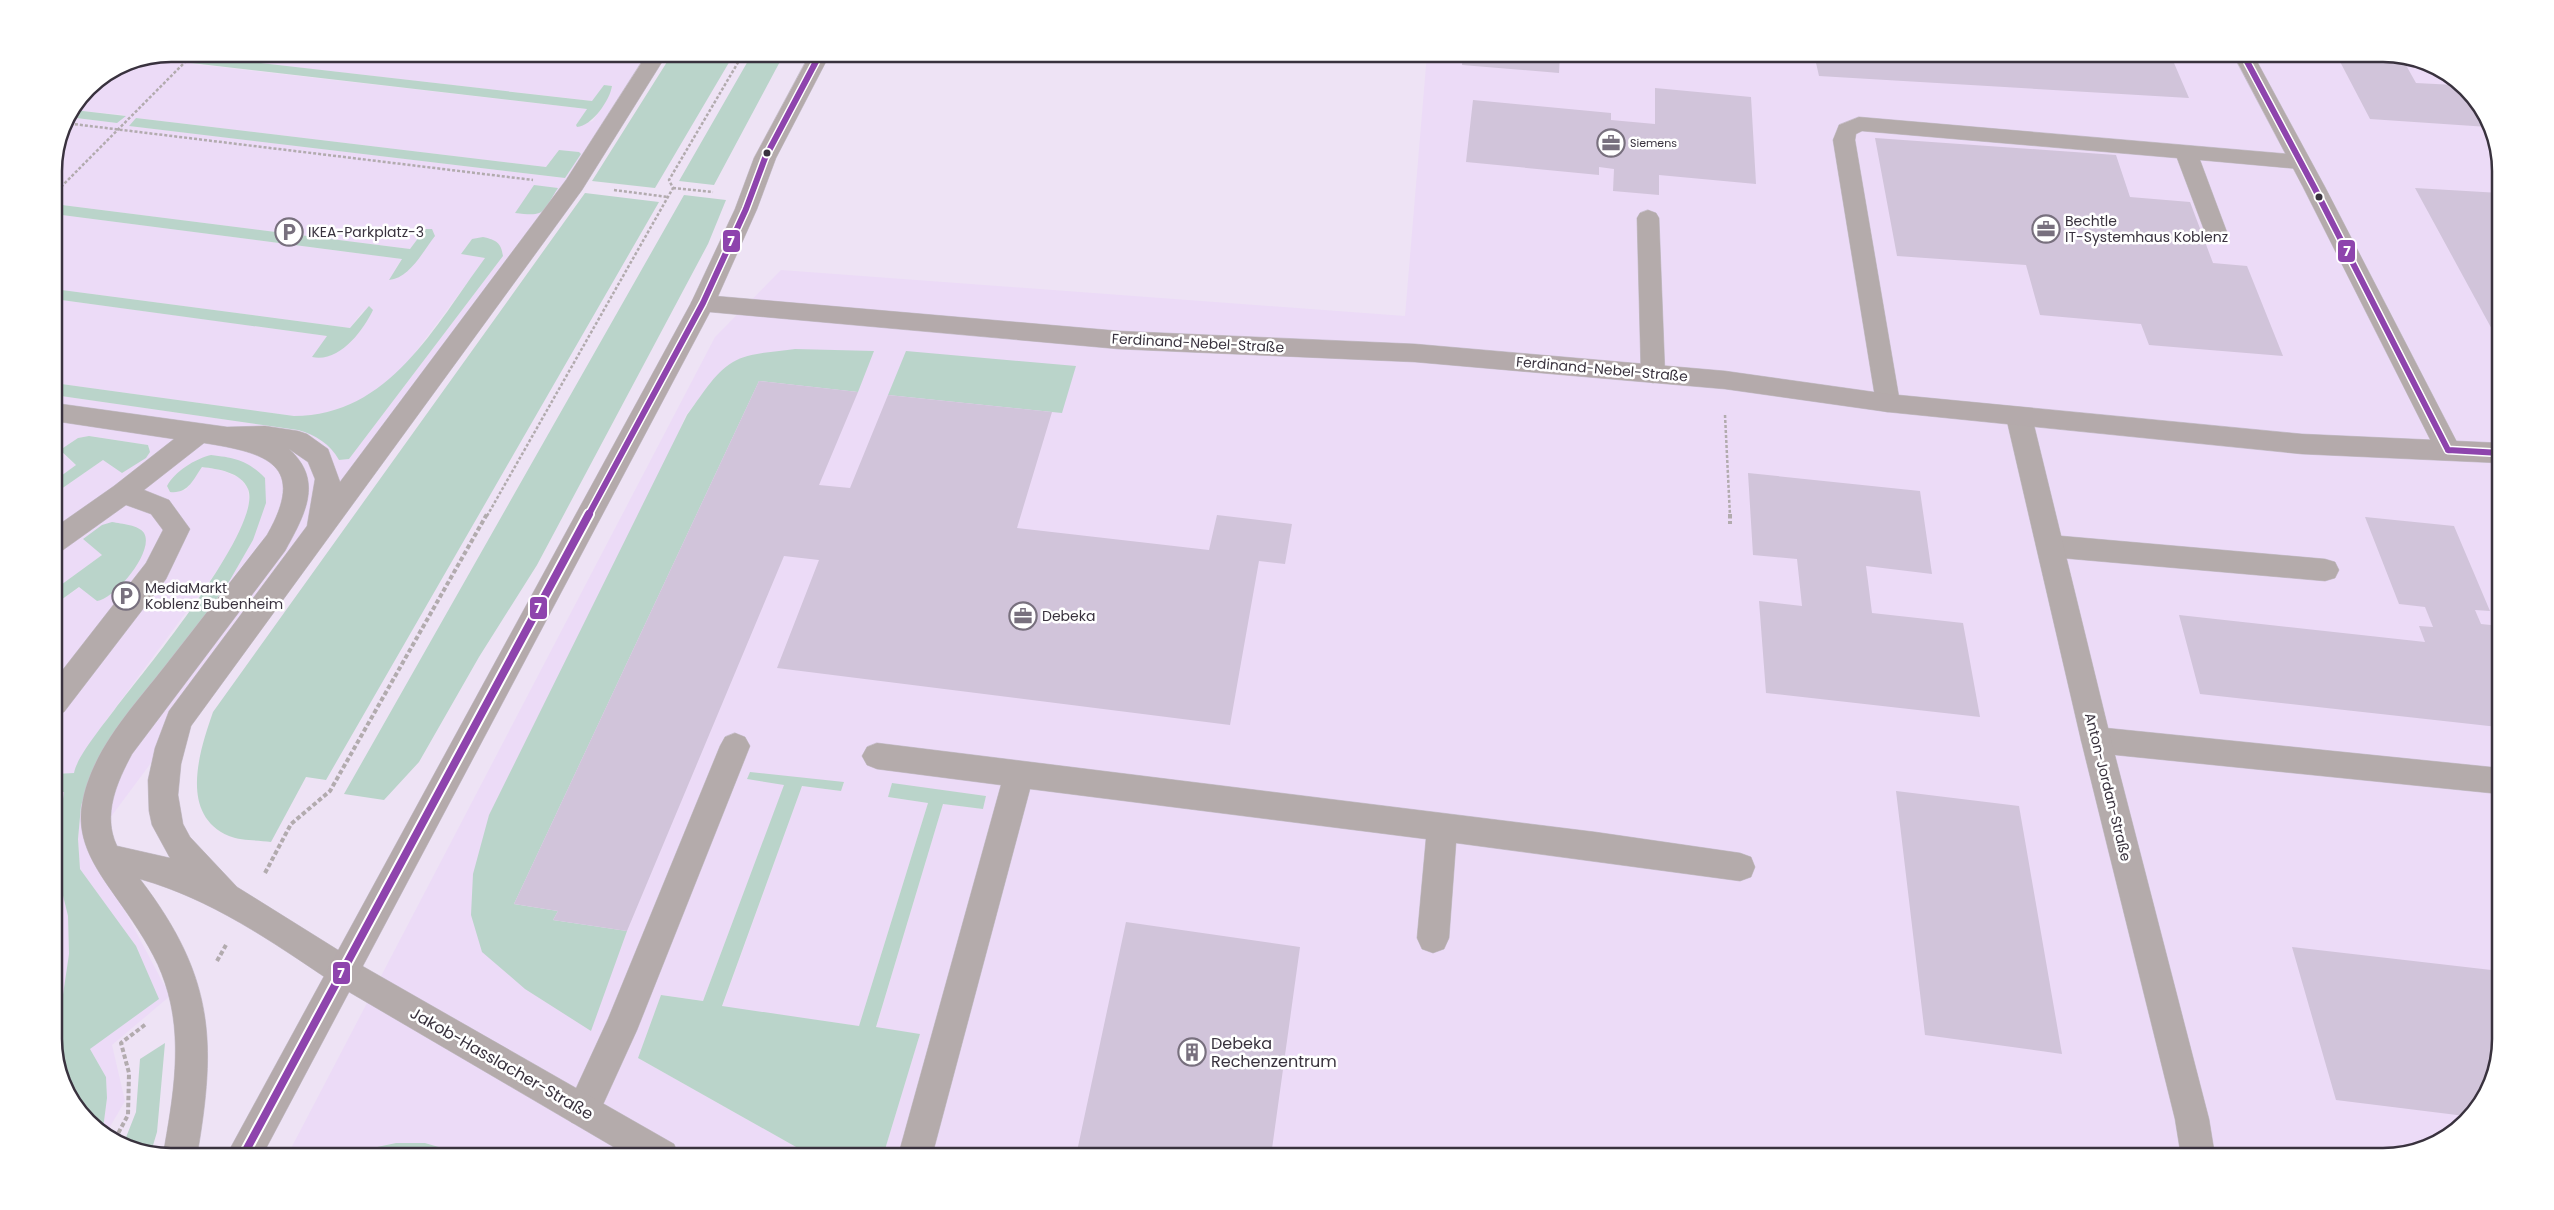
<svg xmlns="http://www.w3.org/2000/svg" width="2554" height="1210" font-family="Poppins,sans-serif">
  <rect width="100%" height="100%" fill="#eee3f5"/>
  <path fill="#ecdbf7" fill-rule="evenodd" d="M178,54H627L621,62H629L635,54H663L586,178L90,845L170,996L112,1045L125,1101L107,1132L103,1129L107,1098L106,1077L90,1049L105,905L80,869L78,839L81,806L89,781L230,580L253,540L265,478L211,455L172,478L167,487L170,492L186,490L202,467L219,469L240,478L248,489L249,502L245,520L236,540L216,572L96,734L74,773L54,774V605L80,587L97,601L102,555L54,590V494L103,460L150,448L148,445L90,436L78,438L60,452L76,465L54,481V395L298,430L313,434L322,440L334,450L339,460L349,459L503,256L472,239L461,254L486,258L405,366L380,388L359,401L332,411L314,416H294L54,383V299L328,336L329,356L348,344L365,308L350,328L54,289V214L402,259L390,276L425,230L410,249L54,204V164L63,126L68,117L117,123L125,115L74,110L88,88L126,63L150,58L179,61L186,55ZM199,56L593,101L604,85L612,86V89L593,121L576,125L587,109L192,64ZM137,118L546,167L559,150L579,152L564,178L130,126Z
    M1427,54H2383L2428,63L2480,106L2500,164V1039L2491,1084L2448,1136L2383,1156H883L920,1034L876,1028L943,804L983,809L986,796L892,784L888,797L928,803L859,1026L722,1007L802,786L841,791L844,783L748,779L785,784L703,1001L661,995L638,1058L812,1156H469L425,1143H395L363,1150L349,1156H287L715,337L781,270L1405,316ZM733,362L514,904L557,911L553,920L620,930L471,915L686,415L712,383Z
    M64,792L56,848L59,879L68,916L69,954L60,1015L54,1029V793Z"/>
  <path fill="#bad4ca" d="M672,54H734L655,188L592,181Z
    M752,54H784L714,185L679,181Z
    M199,56L592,101L604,85L612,86C610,100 592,126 577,127L576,125L587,109L191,63Z
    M74,110L126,116L117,123L68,117Z
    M136,118L546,167L559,150L579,152L581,154L565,178L129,126Z
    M534,185L558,188C542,213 546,217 515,213Z
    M585,193L659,202L326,780L306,777L271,842C258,840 241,841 229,836C178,814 200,750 213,712Z
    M684,195L726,200L708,244L537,565L479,657L419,762L384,800L344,794Z
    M54,204L410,249L425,229H432L435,236C423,251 410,278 389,280L402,259L54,214Z
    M483,237C496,240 501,242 503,256L349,459L339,460C330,444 316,435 298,430L54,395V383L294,416C389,416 435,326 485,258L461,254L472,239Z
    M54,289L350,328L369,306L373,310C363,331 339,363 312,357L327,336L54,299Z
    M795,349L874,351L858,392L759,381L514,904L558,911L553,920L627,931L591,1031L525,989L482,952L471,915L473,874L489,815L687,415C700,398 714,373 733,362C750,352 776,352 795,349Z
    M906,351L1076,366L1062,413L1052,412L888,395Z
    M89,436L148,445L150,452L146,458L122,473L103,460L54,494V481L76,465L60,450L78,438Z
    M211,455C236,458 247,460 265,478L266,503L253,540L230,580L89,781L81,806L78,839L80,869L136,946L159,999L90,1049L106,1077L107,1098L103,1129L78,1110L54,1047V1029L60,1015L69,954L68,916L59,879L56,848L64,792L54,793V774L74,773C77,756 104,724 115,709C141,675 264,527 248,489C241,472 218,469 202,467C193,480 188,494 170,492L167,486C175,471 195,459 211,455Z
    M112,522C122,524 139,525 144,533C155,551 115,599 97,601L79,587L54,605V590L102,555L83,539L102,525Z
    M750,772L844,782L841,791L802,786L722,1006L859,1026L928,803L888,797L892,783L986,796L983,809L943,804L876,1027L920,1034L883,1156H812L638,1058L661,995L703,1001L784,785L747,779Z
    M165,1043L157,1132L151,1152L126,1147L123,1145L136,1112L140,1059Z
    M396,1143H425L469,1156H349L363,1150Z"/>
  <path fill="#d1c4da" d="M1463,54H1560L1559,73L1462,65Z
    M1702,54H1733L1734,58L1702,55Z
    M1814,54H2131L2171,56L2189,98L1819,76Z
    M2336,54H2383L2402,58L2416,83L2455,85L2480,106L2488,127L2370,119Z
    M1655,88L1751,97L1756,184L1659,175V195L1613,191L1614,169L1599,167V175L1466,162L1473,100L1611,113V120L1655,124Z
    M1875,138L2116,155L2130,197L2190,202L2213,263L2247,266L2283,356L2149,345L2141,324L2040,315L2026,265L1897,256Z
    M2415,188L2500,193V344Z
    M759,381L858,392L819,485L850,488L888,395L1052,412L1017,528L1209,550L1217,515L1292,524L1285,564L1259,561L1230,725L777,668L819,560L784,556L627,931L553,920L558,911L514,904Z
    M1748,473L1920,491L1932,574L1866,566L1872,613L1963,623L1980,717L1766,693L1759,601L1802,606L1797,559L1753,555Z
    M2365,517L2454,526L2490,611L2475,610L2481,624L2500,626V731L2498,727L2200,694L2179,615L2425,642L2419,626L2433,627L2425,607L2399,604Z
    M1896,791L2019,806L2062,1054L1925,1035Z
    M1126,922L1300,947L1271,1156H1076Z
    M2292,947L2500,971V1039L2491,1084L2465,1116L2336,1100Z"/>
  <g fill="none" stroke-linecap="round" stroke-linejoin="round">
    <g stroke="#c9c1cf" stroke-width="1">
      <path id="lane" d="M647,54H667L582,190L191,726L181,764L178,795L183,824L190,837L237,887L354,960L359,971L354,982L343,987L332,982C271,941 211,899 140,879C214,976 217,1040 197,1156L163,1155C173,1098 184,1039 165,983C157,958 142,935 127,913C105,880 75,848 82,805C91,749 136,704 169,661C202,619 234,577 267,535C307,465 268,453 204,443L144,490L169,500L190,529L166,579L64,712L54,715V681L146,563L163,530L151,514L126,505L63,550L54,553V528L114,486L174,439L54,421V403L227,427L265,426L298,431L307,434L328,449L340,482L566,180ZM289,449L308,462L315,479L307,526L169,711L155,748L148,780L149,811L152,825L170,858L117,846C102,815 117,782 132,754L285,551C304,516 325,481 289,449Z
        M1859,117L2300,155L2308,157L2311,162L2308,167L2300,169L2200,160L2228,235L2225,240L2217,243L2209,240L2206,235L2177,158L1862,131L1856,134L1855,140L1900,403L1897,410L1888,412L1879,410L1876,403L1833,140L1839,125Z
        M1648,210L1656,213L1659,218L1665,374L1662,380L1653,383L1644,380L1641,374L1637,218L1640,213Z
        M2050,535L2325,559L2335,562L2339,570L2335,578L2325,581L2050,557L2041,554L2037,546L2041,538Z
        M2096,727L2500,768V794L2096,753L2086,749L2081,740L2086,731Z
        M735,733L745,737L750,746L637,1030L595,1122L583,1127L571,1122L566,1110L608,1019L720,746L725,737Z
        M877,743L1595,832L1740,853L1751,857L1755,867L1751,877L1740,881L1456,843L1449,938L1444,949L1433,953L1422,949L1417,938L1426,839L1030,789L932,1156H898L1001,785L877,769L867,765L862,756L867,747Z"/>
    </g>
    <g stroke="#c9c1cf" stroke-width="1">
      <path id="street" d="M810,54H830L776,158L757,209L715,303L711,309L703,311L695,309L691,303L735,209L754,158Z
        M2233,54H2253L2325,187L2461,450L2457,457L2448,460L2439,457L2303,187Z
        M2019,408L2028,410L2032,417L2111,740L2209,1119L2215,1156H2181L2175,1119L2081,740L2006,417L2010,410Z
        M343,955L674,1144L679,1156H629L332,982L327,971L332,960Z"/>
    </g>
    <g stroke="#c9c1cf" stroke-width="1">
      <path id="secondary" d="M703,295L1119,331L1415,344L1725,371L1888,394L2302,434L2500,443V463L2302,454L1888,412L1725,389L1415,362L1119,349L710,312L262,1156H226L691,303L695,297Z"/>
    </g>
    <path stroke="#b2abae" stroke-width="2.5" stroke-dasharray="3 2" stroke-linecap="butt" d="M65,123L533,180
      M673,188L713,192
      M614,190L668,197
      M54,194L193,54
      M1725,415L1730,516
      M487,516L673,188L669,180L743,54"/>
    <path stroke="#b2abae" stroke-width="4" stroke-dasharray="4.5 2.5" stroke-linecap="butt" d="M1730,514V524
      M265,873L291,824L330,791L487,514
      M217,961L226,945
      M115,1139L128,1115L129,1073L121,1043L146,1024"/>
    <use href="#lane" fill="#b4abab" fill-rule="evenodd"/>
    <use href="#street" fill="#b4abab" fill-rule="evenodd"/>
    <use href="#secondary" fill="#b4aaab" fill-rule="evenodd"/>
    <g stroke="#fff" stroke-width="9">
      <path id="bus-1-far1" d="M2243,54L2314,187L2448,450
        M2448,450L2500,453
        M588,516L703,303L746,209L765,158L820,54"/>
    </g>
    <g stroke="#fff" stroke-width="12">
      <path id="bus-1" d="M243,1156L589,514"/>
    </g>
    <use href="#bus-1-far1" stroke="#8e44ad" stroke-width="6"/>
    <use href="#bus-1" stroke="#8e44ad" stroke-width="8"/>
  </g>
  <defs>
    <g id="office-ring" transform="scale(1.4375)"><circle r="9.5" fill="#fff" stroke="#78707e" stroke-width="1.5"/><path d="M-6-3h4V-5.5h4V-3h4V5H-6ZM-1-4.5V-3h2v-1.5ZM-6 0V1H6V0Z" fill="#78707e"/></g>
    <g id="parking-ring" transform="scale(1.4375)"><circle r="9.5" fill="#fff" stroke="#78707e" stroke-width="1.5"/><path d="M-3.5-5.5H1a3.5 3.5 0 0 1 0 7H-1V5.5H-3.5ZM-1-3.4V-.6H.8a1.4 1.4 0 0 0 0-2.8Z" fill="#78707e"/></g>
    <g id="building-ring" transform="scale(1.4375)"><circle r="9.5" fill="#fff" stroke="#78707e" stroke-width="1.5"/><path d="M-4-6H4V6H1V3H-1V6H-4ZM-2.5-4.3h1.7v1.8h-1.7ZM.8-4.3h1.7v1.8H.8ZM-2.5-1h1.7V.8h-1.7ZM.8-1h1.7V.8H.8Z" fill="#78707e"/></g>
  </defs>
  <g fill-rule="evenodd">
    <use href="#office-ring" x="1611" y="143"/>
    <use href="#office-ring" x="2046" y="229"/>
    <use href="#parking-ring" x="289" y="232"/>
    <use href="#parking-ring" x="126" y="596"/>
    <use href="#office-ring" x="1023" y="616"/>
    <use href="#building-ring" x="1192" y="1052"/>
  </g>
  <g fill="#39323e" stroke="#fff" stroke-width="2">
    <circle cx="767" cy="153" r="4.5"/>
    <circle cx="2319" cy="197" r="4.5"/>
  </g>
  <g text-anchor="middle" stroke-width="5" stroke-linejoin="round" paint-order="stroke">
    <g font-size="11" fill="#39323e" stroke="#fff" text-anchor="start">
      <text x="1630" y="147">Siemens</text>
    </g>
    <g font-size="14" fill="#39323e" stroke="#fff" text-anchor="start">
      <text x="2065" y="226">Bechtle<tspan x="2065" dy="16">IT-Systemhaus Koblenz</tspan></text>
      <text x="308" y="237">IKEA-Parkplatz-3</text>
      <text x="145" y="593">MediaMarkt<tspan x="145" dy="16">Koblenz Bubenheim</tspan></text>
      <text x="1042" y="621">Debeka</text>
    </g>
    <g font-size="14" fill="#39323e" stroke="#fff">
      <text transform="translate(1198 343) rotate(3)" y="5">Ferdinand-Nebel-Straße</text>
      <text transform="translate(1602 369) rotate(5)" y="5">Ferdinand-Nebel-Straße</text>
      <text transform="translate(2108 787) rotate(76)" y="5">Anton-Jordan-Straße</text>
    </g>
    <g font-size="16" fill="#39323e" stroke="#fff" text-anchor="start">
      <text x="1211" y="1049">Debeka<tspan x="1211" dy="18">Rechenzentrum</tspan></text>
    </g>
    <g font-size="16" fill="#39323e" stroke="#fff">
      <text transform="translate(502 1063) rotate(30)" y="6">Jakob-Hasslacher-Straße</text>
    </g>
  </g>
  <path d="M0 0H2554V1210H0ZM171 62H2383A109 109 0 0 1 2492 171V1039A109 109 0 0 1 2383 1148H171A109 109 0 0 1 62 1039V171A109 109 0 0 1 171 62Z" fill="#fff" fill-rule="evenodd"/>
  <path fill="none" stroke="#39323e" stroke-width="2.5" d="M171 62H2383A109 109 0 0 1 2492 171V1039A109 109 0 0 1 2383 1148H171A109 109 0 0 1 62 1039V171A109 109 0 0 1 171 62Z"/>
  <g stroke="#fff" stroke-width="2">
    <rect x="722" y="229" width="19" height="24" rx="5" fill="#8e44ad"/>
    <rect x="2337" y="239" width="19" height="24" rx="5" fill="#8e44ad"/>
    <rect x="529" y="596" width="19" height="24" rx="5" fill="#8e44ad"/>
    <rect x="332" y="961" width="19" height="24" rx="5" fill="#8e44ad"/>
  </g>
  <g font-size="14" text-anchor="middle" font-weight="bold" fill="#fff">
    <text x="731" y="246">7</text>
    <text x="2347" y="256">7</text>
    <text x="538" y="613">7</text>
    <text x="341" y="978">7</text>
  </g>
</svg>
